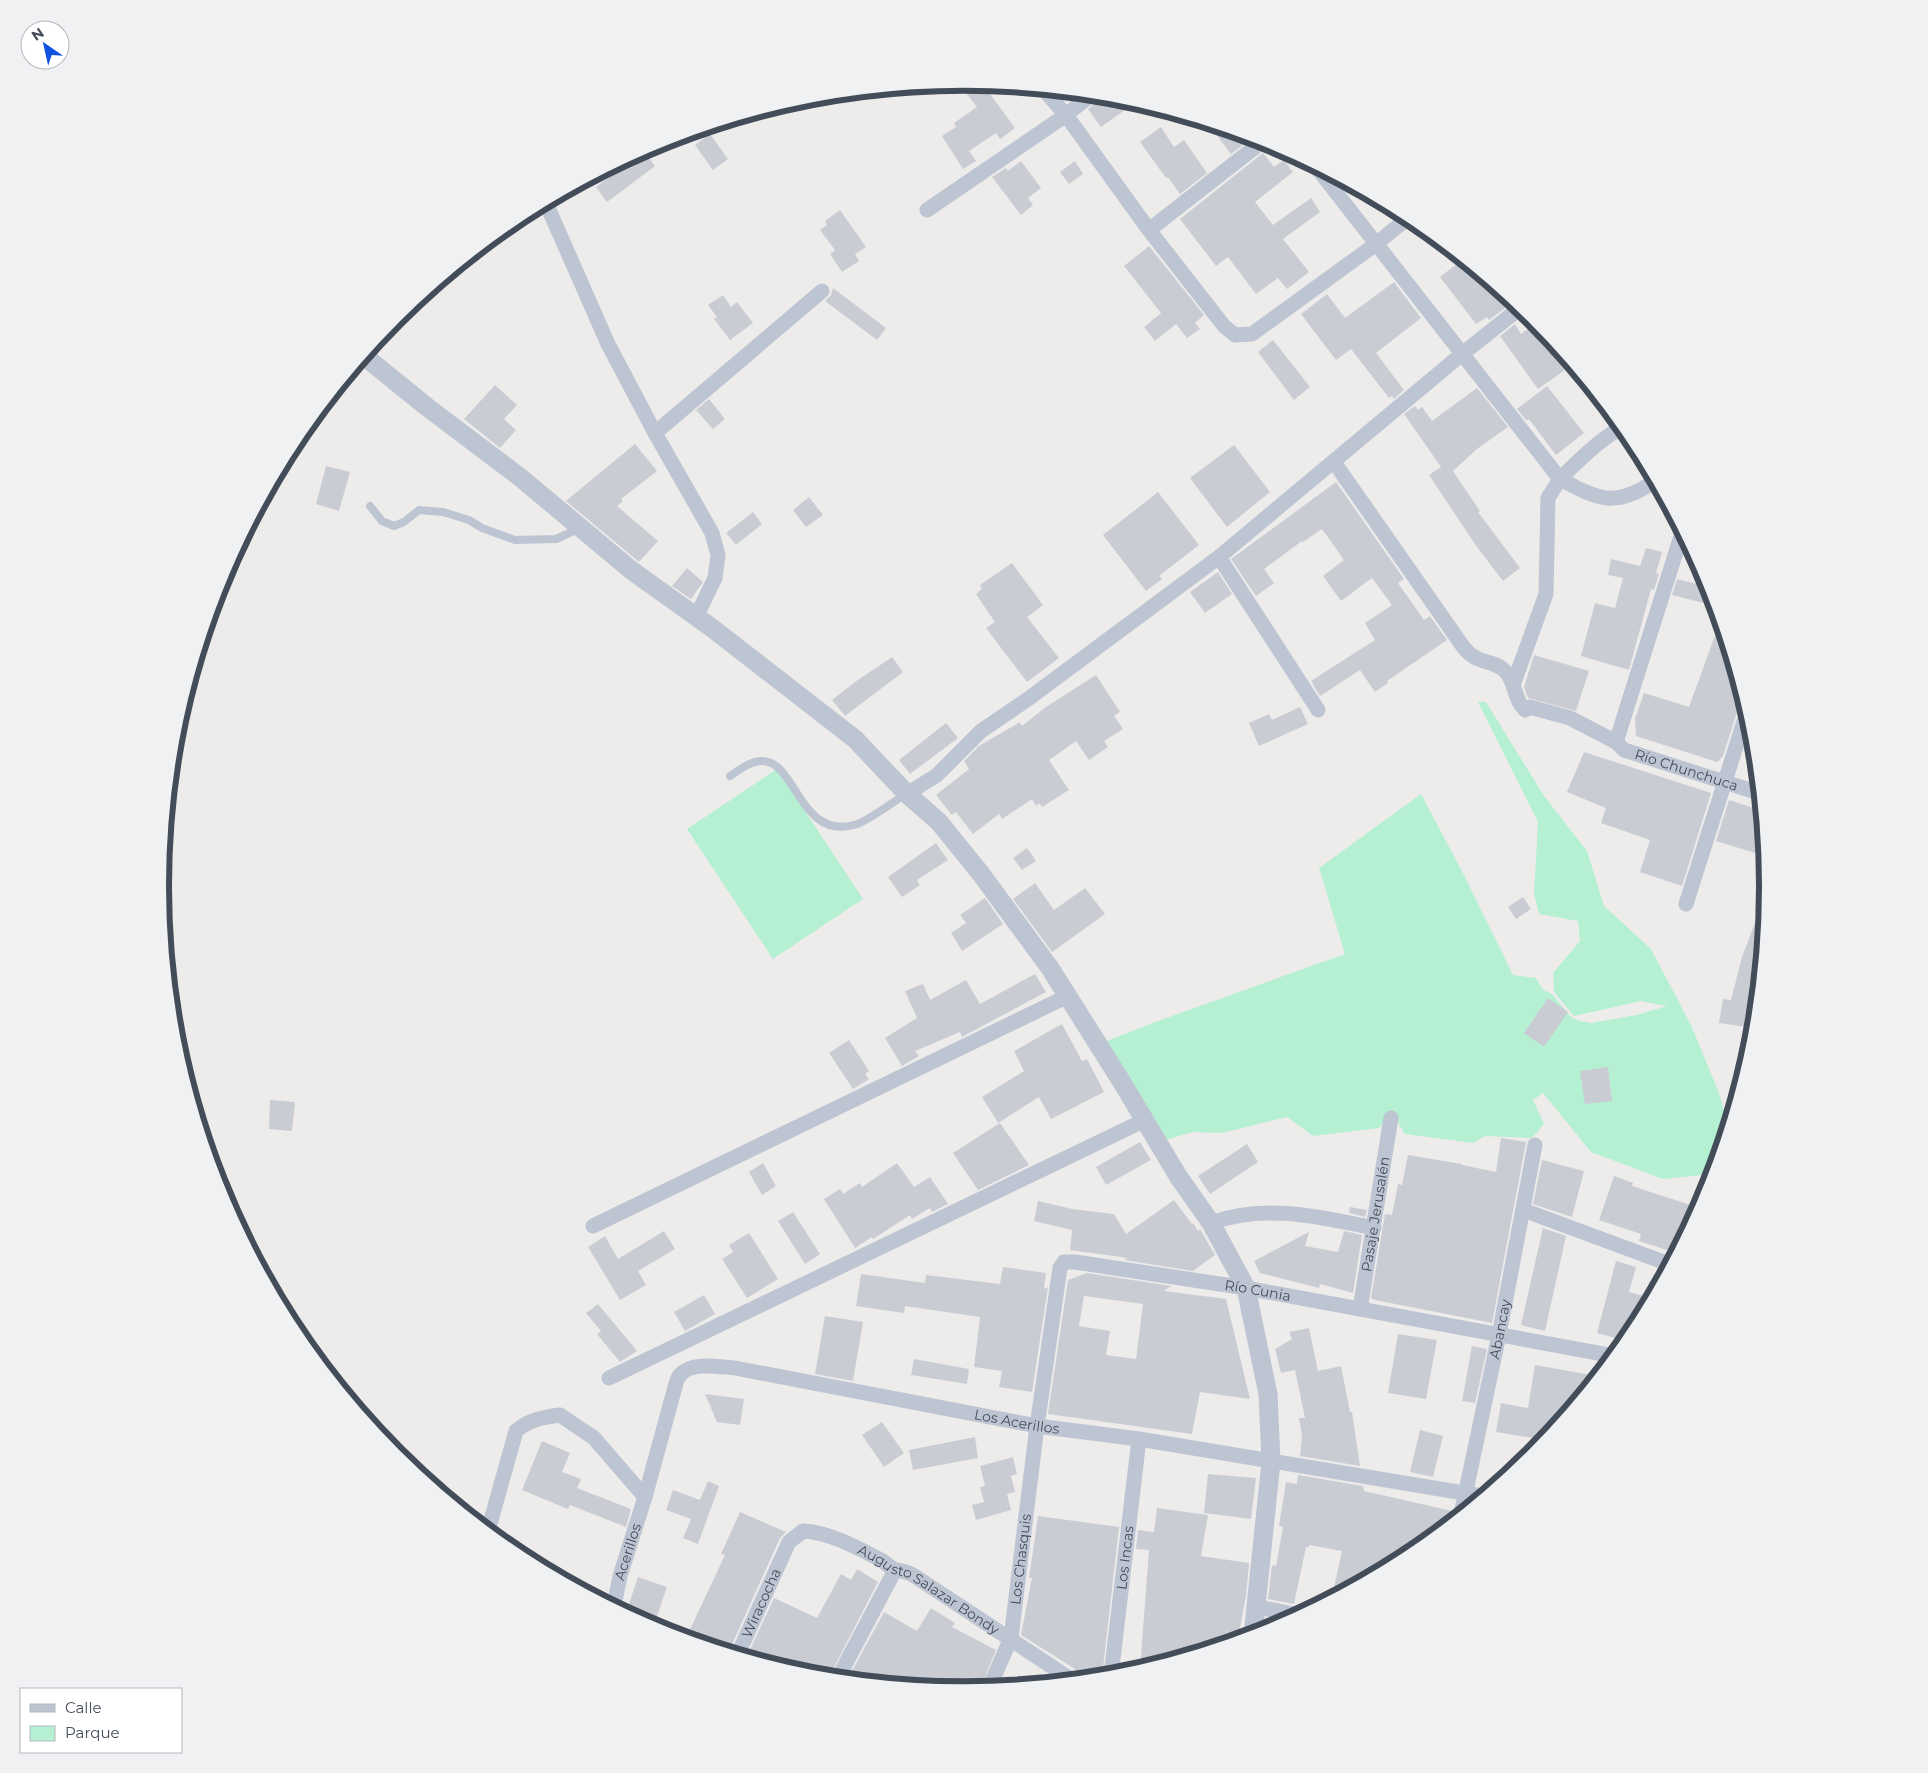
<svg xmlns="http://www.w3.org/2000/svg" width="1928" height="1773" font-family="Montserrat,sans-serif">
  <rect width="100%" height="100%" fill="#eeebeb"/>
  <path fill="#b5f0d3" d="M1478,702H1486L1544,796L1587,851L1604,906L1651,949L1691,1025L1719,1093L1728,1125L1713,1174L1663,1179L1591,1152L1543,1093L1533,1100L1544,1124L1532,1138L1485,1136L1473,1143L1405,1134L1392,1113L1379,1128L1313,1136L1287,1117L1221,1133L1193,1132L1158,1142L1097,1045L1158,1021L1345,954L1319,868L1421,794L1464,875L1513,975L1536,978L1543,990L1552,994L1571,1017L1579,1021L1591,1023L1637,1015L1667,1006L1641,1001L1574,1016L1554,992L1553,973L1580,941L1578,921L1539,914L1534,893L1538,822Z
    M777,769L863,899L773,959L687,829Z"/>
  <path fill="#caccd4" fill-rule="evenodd" d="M978,84H983L1015,128L1000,139L996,133L969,151L976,161L963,169L942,136L956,127L954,123L977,107L966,93Z
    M1101,96L1123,99L1129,107L1101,127L1088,109L1097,102Z
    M1209,125L1251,137L1252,138L1231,154Z
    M1161,127L1174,147L1184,140L1207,173L1180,194L1168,177L1166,178L1140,142Z
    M710,134L728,159L713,170L695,145Z
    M644,151L655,166L607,202L596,187Z
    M1263,153L1274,167L1284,160L1293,172L1255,202L1273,225L1311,198L1320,212L1283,239L1309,272L1287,289L1278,278L1256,294L1228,257L1216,266L1180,219Z
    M1021,161L1041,188L1028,198L1033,205L1021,215L992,177L1006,168L1008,171Z
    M1075,161L1083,174L1069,184L1060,172Z
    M840,210L866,247L855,254L859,261L842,272L830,254L835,250L820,230L827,225L825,221Z
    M1149,246L1204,315L1195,323L1200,329L1187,338L1176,324L1155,341L1144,327L1161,313L1124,266Z
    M1462,260L1513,302L1489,320L1487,317L1476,324L1440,277Z
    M1394,282L1421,318L1376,353L1404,390L1394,399L1392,396L1389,398L1351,349L1336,360L1301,314L1327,294L1345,318Z
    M833,288L886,328L877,340L825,301L831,295Z
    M723,295L731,307L737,302L753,323L730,340L714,319L717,317L708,305Z
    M1536,323L1572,365L1538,389L1500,336L1515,324L1521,334Z
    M1273,340L1310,387L1294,400L1258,352Z
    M495,385L517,405L504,419L516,430L500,448L464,419Z
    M1547,386L1584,433L1556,455L1529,419L1527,421L1517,409Z
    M1477,388L1508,427L1477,449L1453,471L1480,511L1478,512L1520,568L1503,581L1477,547L1429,475L1441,467L1404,414L1415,406L1418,410L1422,407L1432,421Z
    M709,399L725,419L713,429L696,410Z
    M635,444L657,471L621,499L623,501L617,506L658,541L639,562L566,501Z
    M1234,445L1270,492L1227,527L1190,478Z
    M326,466L350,472L339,511L316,504Z
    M1336,482L1404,579L1398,583L1424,620L1430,616L1447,640L1387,681L1388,683L1375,692L1360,670L1320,696L1311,681L1375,640L1365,623L1392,605L1372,578L1341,601L1323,576L1344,560L1322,529L1303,542L1302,541L1264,569L1274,583L1256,596L1231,559Z
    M1158,492L1199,545L1159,576L1162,579L1146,591L1103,535Z
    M809,497L823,515L806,527L793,510Z
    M753,512L762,524L736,545L726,533Z
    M1646,548L1662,552L1656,573L1659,574L1654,590L1651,589L1629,670L1581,656L1595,603L1615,608L1623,578L1608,575L1611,559L1640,566Z
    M1012,563L1043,605L1027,617L1059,658L1027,682L986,628L995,622L976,594L982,589L980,585Z
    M687,568L703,582L691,599L672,586Z
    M1218,572L1232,594L1205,613L1190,592Z
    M1677,579L1709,587L1715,606L1672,595Z
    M1720,622L1744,701L1738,709L1723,756L1717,762L1636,736L1635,719L1644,693L1689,707Z
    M1534,655L1589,671L1576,711L1528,698L1524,687Z
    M892,657L903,672L845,716L832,700L855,682Z
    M1096,675L1120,712L1114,716L1123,729L1104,741L1108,747L1089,760L1076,741L1049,760L1069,790L1042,807L1039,803L1036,806L1032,799L1002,819L999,814L973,834L956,812L952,815L936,795L969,769L964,761L979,746L1020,722L1022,726L1046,707Z
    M1300,707L1308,724L1259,746L1249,723L1269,714L1272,720Z
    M946,723L958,738L910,774L899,760Z
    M1584,752L1711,793L1682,886L1640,872L1650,840L1601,823L1606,808L1567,792Z
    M1729,800L1760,810L1765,856L1716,841Z
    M936,843L948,860L917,880L920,885L902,897L888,877Z
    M1027,848L1036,861L1022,870L1013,858Z
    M1035,883L1054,910L1085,888L1105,914L1052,952L1013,899Z
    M1523,897L1531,909L1516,919L1508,907Z
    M985,898L1003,924L962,951L951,933L966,923L960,915Z
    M1761,907L1766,908L1754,1028L1719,1023L1723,999L1731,1000L1742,957Z
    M1035,974L1046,992L962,1037L960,1032L915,1051L919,1056L902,1066L885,1038L917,1018L905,991L923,984L930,1000L966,980L980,1004Z
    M1548,998L1568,1012L1544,1047L1524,1033Z
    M1062,1024L1082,1061L1087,1059L1104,1092L1051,1119L1039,1097L998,1123L982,1097L1024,1071L1014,1051Z
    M849,1040L869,1071L865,1074L869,1079L853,1089L829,1053Z
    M1608,1067L1612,1101L1585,1104L1580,1071Z
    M270,1100L295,1102L292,1131L269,1129Z
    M1000,1123L1029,1165L978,1190L953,1153Z
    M1501,1138L1526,1142L1492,1323L1375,1300L1371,1298L1385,1214L1392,1215L1398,1184L1402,1185L1408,1155L1462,1164V1165L1496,1172Z
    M1140,1142L1151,1160L1106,1185L1096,1167Z
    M1247,1144L1258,1162L1210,1194L1198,1176Z
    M1542,1160L1584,1171L1572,1217L1533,1204Z
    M763,1163L776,1186L762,1195L749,1172Z
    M897,1163L914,1187L930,1177L948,1204L932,1212L930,1208L912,1219L910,1215L873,1239L872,1237L855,1248L824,1199L840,1189L843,1194L860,1183L862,1187Z
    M1614,1176L1633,1183L1632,1186L1700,1208L1676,1253L1639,1241L1641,1234L1599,1220Z
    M1174,1200L1192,1224L1193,1223L1198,1231L1200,1229L1215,1255L1193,1271L1124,1260L1128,1258L1070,1250L1072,1230L1034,1221L1038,1201L1072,1209L1114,1214L1126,1234Z
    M1350,1207L1367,1210L1365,1217L1349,1213Z
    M793,1212L820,1254L805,1264L778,1221Z
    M1543,1228L1566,1236L1545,1331L1521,1325Z
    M664,1231L675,1249L638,1271L646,1285L620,1300L588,1247L605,1236L618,1259Z
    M1344,1231L1362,1235L1353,1293L1320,1284L1319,1288L1260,1273L1254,1261L1309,1232L1305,1246L1338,1252Z
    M749,1233L778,1279L747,1298L722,1259L733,1252L729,1245Z
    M1616,1261L1636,1267L1629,1292L1651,1298L1632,1333L1626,1341L1597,1333Z
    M1003,1267L1046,1273L1044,1289L1048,1287L1032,1392L999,1387L1002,1371L974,1367L980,1317L905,1306L904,1313L856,1306L861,1274L925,1283L926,1275L1000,1284Z
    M1087,1273L1171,1286L1164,1291L1226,1299L1250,1399L1200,1392L1192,1434L1048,1414L1068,1280ZM1084,1296L1143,1304L1136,1359L1106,1355L1110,1331L1079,1326Z
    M704,1295L715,1314L685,1331L674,1312Z
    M598,1304L637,1351L620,1362L597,1334L601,1331L586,1313Z
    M825,1316L863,1322L853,1381L815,1374Z
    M1309,1328L1318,1371L1341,1366L1350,1412H1352L1360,1466L1300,1456L1302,1436L1299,1418H1305L1295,1370L1281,1373L1275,1349L1292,1339L1289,1332Z
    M1398,1334L1437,1340L1426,1399L1388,1393Z
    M1472,1346L1487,1349L1475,1403L1462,1401Z
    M914,1359L969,1369L967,1384L911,1375Z
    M1535,1365L1597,1376L1545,1440L1496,1432L1501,1403L1528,1408Z
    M705,1394L744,1399L740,1425L717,1422Z
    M882,1422L904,1453L884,1467L862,1435Z
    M1420,1430L1443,1436L1433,1477L1410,1472Z
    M975,1437L978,1458L913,1470L909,1450Z
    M542,1441L570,1453L562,1472L581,1479L577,1488L631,1509L626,1527L570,1505L568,1509L522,1490Z
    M1013,1457L1017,1474L1011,1476L1015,1492L1007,1494L1011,1510L976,1520L972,1505L984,1502L980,1487L985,1486L980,1466Z
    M1208,1474L1256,1478L1251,1519L1204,1513Z
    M1298,1475L1363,1486L1364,1491L1452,1511L1454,1520L1410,1555L1332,1597L1342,1551L1309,1545V1547H1306L1294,1604L1268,1599L1272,1565L1276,1566L1283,1527L1279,1526L1286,1482L1297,1484Z
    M708,1481L719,1486L698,1544L683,1538L691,1519L666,1510L673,1490L700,1500Z
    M1157,1508L1208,1515L1201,1556L1249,1563L1246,1595L1238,1639L1140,1669L1149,1550L1136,1549L1138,1530L1154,1532Z
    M740,1512L786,1532L780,1538L729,1651L686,1638L725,1555L721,1554Z
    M1038,1516L1119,1527L1102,1677L1082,1679L1075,1669L1021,1635L1032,1578H1029Z
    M857,1569L878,1582L829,1677L807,1675L784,1668L749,1652L774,1598L817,1618L841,1574L851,1580Z
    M638,1577L667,1587L653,1628L626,1613Z
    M931,1608L955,1623L952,1627L996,1650L980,1689L964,1690L867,1681L852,1671L884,1612L917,1631Z"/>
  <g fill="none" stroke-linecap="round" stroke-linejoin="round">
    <path stroke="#bdc5d2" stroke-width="8" d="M370,506L382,521L394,526L404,522L419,510L443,512L469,520L482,528L515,540L556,539L580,528
      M730,776C739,770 749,762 761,761C796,759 799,840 854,825C870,821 891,802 907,794"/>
    <g stroke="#bdc5d2" stroke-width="15">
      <path d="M1044,90L1066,115L1149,230L1224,326L1235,335L1252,334L1376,244L1409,217"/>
      <path d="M1317,168L1560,479C1579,460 1598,441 1622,427"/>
      <path d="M546,203L608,344L655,433L712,533L718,555L715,578L696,617"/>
      <path d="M927,210L1066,115L1091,95"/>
      <path d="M1149,230L1263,141"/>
      <path d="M655,433L822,291"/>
      <path id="s1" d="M1334,462L1464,648C1479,666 1492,658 1505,671C1516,682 1514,700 1525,710L1530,707L1570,718L1616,742L1624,750L1759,793"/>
      <path d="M1219,557L1318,710"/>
      <path d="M1513,685L1546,594L1548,498L1560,479C1599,500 1615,508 1655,481"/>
      <path d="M1616,742L1682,533"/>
      <path d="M907,794L937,775L981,731L1028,699L1219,557L1462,354L1520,308"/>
      <path d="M1686,904L1747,712"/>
      <path d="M1523,1210L1669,1264"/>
      <path d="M1211,1223C1263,1203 1321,1217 1374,1228"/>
      <path d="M593,1226L1068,996"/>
      <path id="s2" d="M1360,1309L1391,1118"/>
      <path d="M609,1378L1143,1121"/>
      <path id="s3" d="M1461,1514L1499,1335L1535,1145"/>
      <path d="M488,1531L516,1431C528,1420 544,1417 560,1415L594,1438L645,1497"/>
      <path id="s4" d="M614,1606L620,1576L645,1497L675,1387C676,1384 677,1378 680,1375C692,1361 719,1367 735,1368L1037,1426L1139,1439L1482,1496"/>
      <path d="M1257,1607L1299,1615"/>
      <path id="s5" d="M738,1654L789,1542L803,1531C829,1532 858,1548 881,1560C885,1562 889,1567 894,1569C900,1571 906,1571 913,1575L1072,1680"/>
      <path id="s6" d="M1111,1676L1139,1439"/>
      <path d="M838,1678L895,1570"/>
      <path id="s7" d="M989,1688L1011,1638L1037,1426L1060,1268L1064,1262H1075L1246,1288L1614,1356"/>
    </g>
    <path stroke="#bdc5d2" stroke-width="19" d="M364,356L427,407L521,478L631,570L712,628L855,739L907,794L939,822L981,874L1050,968L1123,1084L1178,1176L1211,1223L1246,1288L1268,1394L1271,1462L1253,1635"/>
  </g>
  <g text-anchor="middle" stroke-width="4" stroke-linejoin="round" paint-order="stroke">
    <g font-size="14" fill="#434c59" stroke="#fff">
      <text dy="5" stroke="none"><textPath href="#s1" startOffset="495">Río Chunchuca</textPath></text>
      <text dy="5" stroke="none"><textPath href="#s2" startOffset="96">Pasaje Jerusalén</textPath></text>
      <text dy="5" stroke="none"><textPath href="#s7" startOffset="631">Río Cunia</textPath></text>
      <text dy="5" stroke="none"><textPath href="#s3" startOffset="189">Abancay</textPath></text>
      <text dy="5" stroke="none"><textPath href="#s4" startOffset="585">Los Acerillos</textPath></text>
      <text dy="5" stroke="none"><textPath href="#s4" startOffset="56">Acerillos</textPath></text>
      <text dy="5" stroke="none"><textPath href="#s6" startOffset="119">Los Incas</textPath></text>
      <text dy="5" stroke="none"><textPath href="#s7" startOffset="134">Los Chasquis</textPath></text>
      <text dy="5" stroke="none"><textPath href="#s5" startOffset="281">Augusto Salazar Bondy</textPath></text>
      <text dy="5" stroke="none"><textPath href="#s5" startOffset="56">Wiracocha</textPath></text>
    </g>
  </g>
  <path d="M0 0H1928V1773H0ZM169 886a795 795 0 1 1 1590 0a795 795 0 1 1-1590 0Z" fill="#f0f1f2" fill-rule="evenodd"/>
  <path fill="none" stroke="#434c59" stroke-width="6" d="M169 886a795 795 0 1 1 1590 0a795 795 0 1 1-1590 0Z"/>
  <rect x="20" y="1688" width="162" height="65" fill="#ffffff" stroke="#b4b7bd"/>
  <rect x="30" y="1704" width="25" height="8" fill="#bdc5d2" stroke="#b4b7bd"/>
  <text x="65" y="1713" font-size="15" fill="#434c59">Calle</text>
  <rect x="30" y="1726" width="25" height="15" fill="#b5f0d3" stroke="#b4b7bd"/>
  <text x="65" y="1738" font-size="15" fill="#434c59">Parque</text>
  <g transform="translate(45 45) rotate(326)"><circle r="24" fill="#ffffff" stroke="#b4b7bd"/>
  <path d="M0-4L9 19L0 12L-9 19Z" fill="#1152e2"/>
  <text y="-8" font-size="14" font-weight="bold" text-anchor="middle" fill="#434c59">N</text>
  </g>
</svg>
